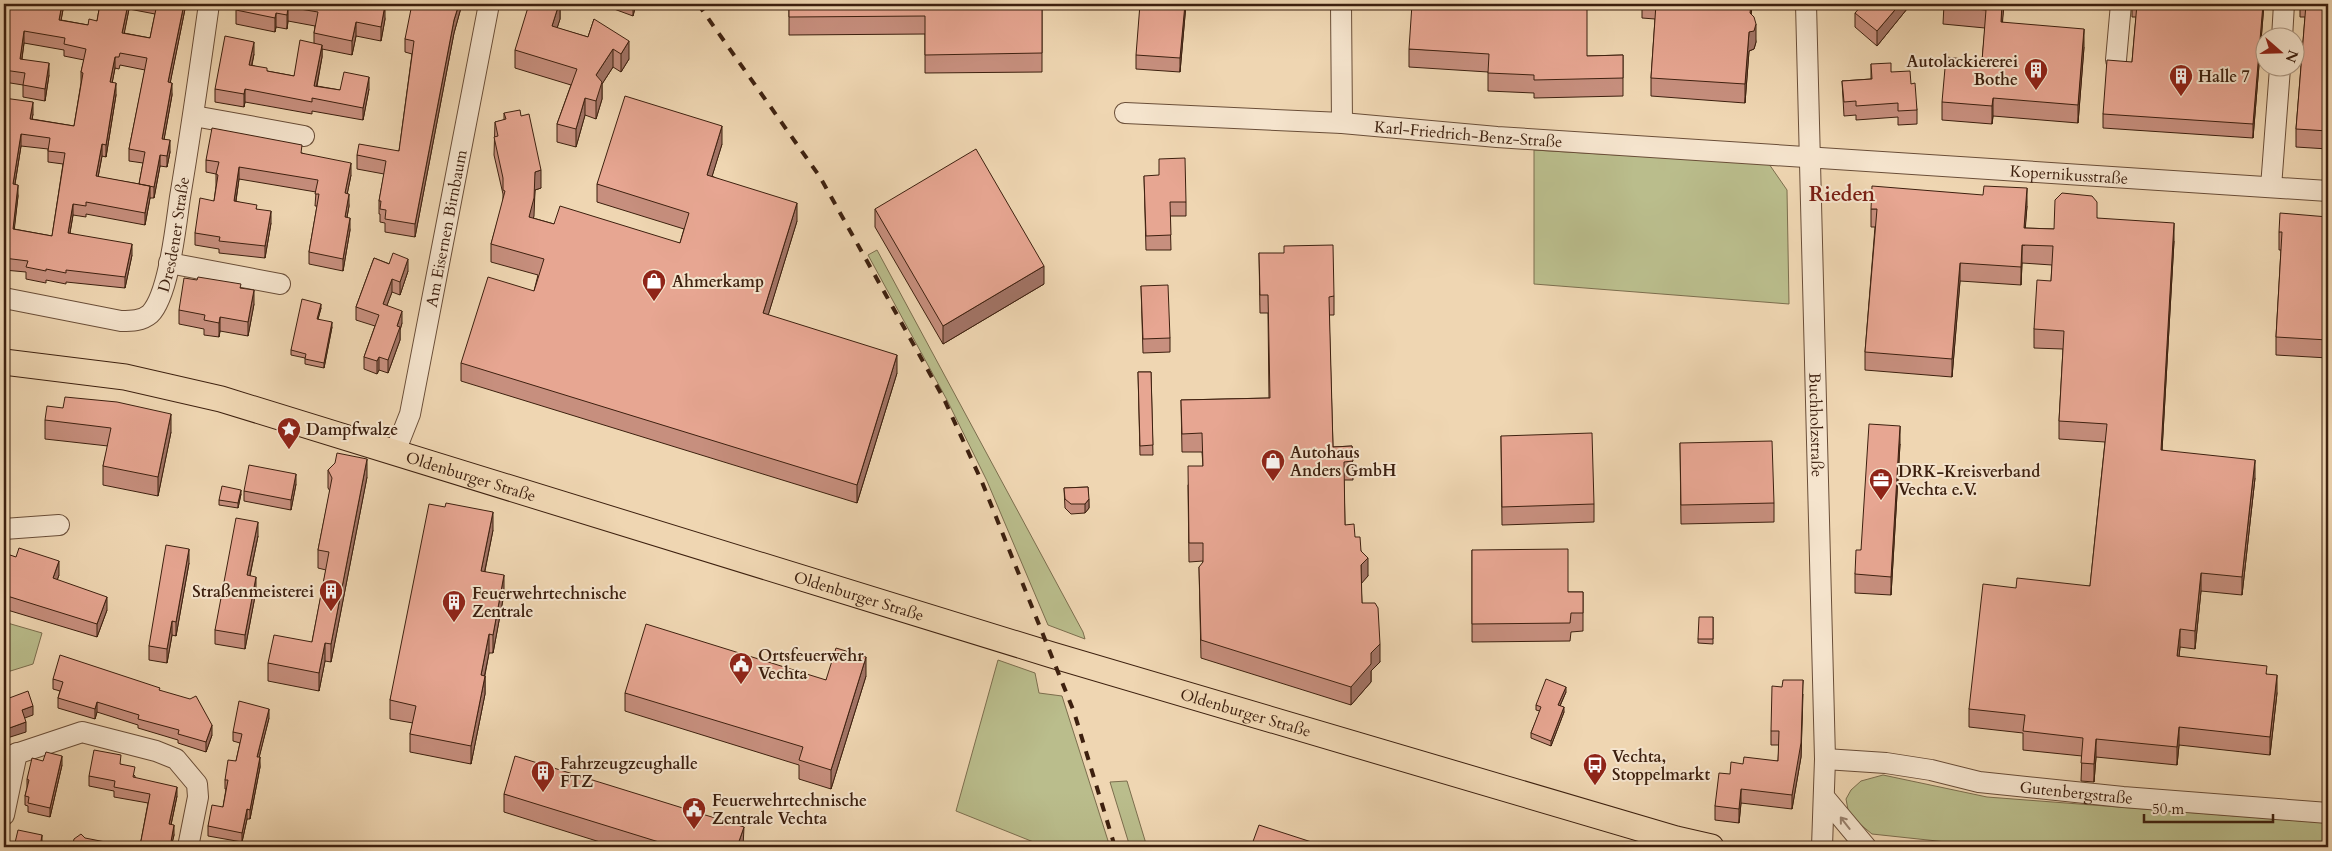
<svg xmlns="http://www.w3.org/2000/svg" width="2332" height="851" font-family="Cardo,serif">
  <rect width="100%" height="100%" fill="#efd6b2"/>
  <filter id="stains"><feTurbulence type="fractalNoise" baseFrequency=".004" numOctaves="4"/><feColorMatrix values="0 0 0 0 .2 0 0 0 0 .09 0 0 0 0 .02 0 0 0 .5 -.17"/></filter>
  <radialGradient id="worn" r=".72"><stop offset=".6" stop-color="#630" stop-opacity="0"/><stop offset="1" stop-color="#630" stop-opacity=".3"/></radialGradient>
  <path fill="#babd8c" stroke="#7c6e4e" d="M1534,150L1769,164L1787,190L1789,304L1534,284Z
    M877,250L1083,632L1085,639L1048,625L987,481L947,400L868,255Z
    M4,622L42,633L33,664L4,673Z
    M998,660L1035,673L1039,693L1062,696L1110,847H1046L956,811Z
    M1883,775L1987,797L2328,823V847H1993L1872,834L1849,815L1846,799L1851,790L1861,781Z
    M1127,781L1147,847H1130L1110,782Z"/>
  <g fill="none" stroke-linecap="round" stroke-linejoin="round">
    <g stroke="#6a4e38" stroke-width="22">
      <g id="minor">
        <path d="M1341,4L1342,123"/>
        <path id="s1" d="M1806,4L1825,759L1822,847"/>
        <path d="M2282,38L2284,4"/>
        <path d="M2116,60L2121,4"/>
        <path id="s2" d="M1125,113L1342,123L1497,137L2328,191"/>
        <path d="M194,116L304,136"/>
        <path d="M2271,187L2280,68"/>
        <path d="M169,263L280,284"/>
        <path id="s3" d="M4,298L121,321C131,321 142,321 150,314C169,295 176,224 180,197C191,132 200,68 209,4"/>
        <path id="s4" d="M395,452L410,414L489,4"/>
        <path d="M4,529L59,525"/>
        <path d="M4,758L82,732L156,751L176,759L197,784L198,797L188,847"/>
        <path id="s5" d="M1825,759L1886,763L1931,770L1979,782L2123,797L2328,813"/>
        <path d="M1825,798L1866,847"/>
        <path d="M4,815L17,753"/>
      </g>
    </g>
    <g stroke="#3d200f" stroke-width="27">
      <g id="major">
        <path id="s6" d="M4,362L125,377L221,399L1052,655L1676,839L1711,847"/>
      </g>
    </g>
    <use href="#minor" stroke="#f5e4cd" stroke-width="20"/>
    <use href="#major" stroke="#efd6b2" stroke-width="25"/>
    <path stroke="#3d200f" stroke-width="4" stroke-dasharray="9 9" stroke-linecap="butt" d="M698,4L820,177L944,399L982,482L1074,712L1115,847"/>
  </g>
  <path fill="#c78f7e" stroke="#3d200f" fill-rule="evenodd" d="M4,4H64L61,20L88,25L97,21L100,4H99H186L170,83L172,95L164,139L170,152L167,167L160,166L154,198H150L145,225L86,214V217L73,215L70,233L132,255L125,288L66,282V284L46,280V283L26,279V272L4,270V98L33,114L32,119L74,126L81,83V72L84,60L64,56V50L24,43L22,59L49,75L45,101L23,97V85L4,82ZM129,9L155,14L150,38L124,33ZM120,65L145,70L129,149V161L143,163L139,184L98,177L102,156L106,157L116,95L112,83L115,68L119,69ZM21,146L48,149V162L63,164L52,236L14,229L18,196L15,184Z
    M237,4H381L385,19L381,41L356,36L352,55L322,49V57L317,86L340,90L369,89L363,120L312,111V114L245,102L244,107L215,102V89L254,54L252,65L267,71L294,76L314,43V33L315,26L288,21L287,29L276,27L275,32L236,24V10Z
    M422,4H462L454,33L415,237L385,232V223L380,222V214H379V201L384,174L357,169V155L399,151L412,54L405,52V39L422,6Z
    M560,4V19L557,28L588,37L594,19L629,59L621,72L613,67L602,84V99L596,119L585,115L576,147L557,142V124L571,85L515,68V50Z
    M614,4H636L633,16L614,9Z
    M789,4H1042V72L925,73V34L789,35Z
    M1186,4L1180,72L1136,69V55Z
    M1642,4H1752L1751,14L1756,42L1754,49L1749,51L1745,103L1651,96V78L1655,19L1642,18Z
    M1911,4L1877,46L1855,27V13Z
    M1944,4H2004L2002,22L2084,47L2078,123L1993,116L1992,124L1942,120V102L1982,61L1985,28L1943,24Z
    M2132,4H2264L2253,138L2103,128V114L2132,62L2136,17H2132Z
    M2300,4H2328V149L2296,147V129L2305,17H2300Z
    M1409,49L1587,56L1623,55V96L1534,98V93L1488,91V72L1409,67Z
    M1871,64L1891,72L1911,84L1917,110V124L1898,125V117L1856,120V115L1844,116L1842,81L1871,79Z
    M504,113L541,188L535,190L533,218L554,224L680,243L684,229L597,202V184L722,144L712,176L797,221L768,315L897,373L857,503L461,381V363L534,291L538,275L491,262V244L503,202V194L494,155L495,122L504,120Z
    M302,153L351,175L347,194L349,206L347,217L350,230L343,271L309,264V252L317,206H315L316,192L239,179L236,201L257,209L271,223L265,258L219,253V249L195,245V233L214,201L216,186V174L206,172V160Z
    M1144,176L1186,202V216H1170L1171,250H1146Z
    M2027,206L2025,228L2054,229L2097,218L2174,241L2162,450L2255,478L2242,595L2201,591L2195,649L2180,647L2179,657L2267,674L2277,693L2270,755L2179,745L2177,765L2096,757L2094,782L2081,781L2082,756L2023,750V733L1969,727V709L2016,588L2090,586L2105,442L2059,439V421L2063,349L2034,348V329L2051,281L2052,265L2022,263L2021,285L1960,281L1952,377L1865,370V352L1875,227H1871V209Z
    M875,209L1044,284L943,344L875,227Z
    M2328,217V358L2276,355V337L2281,250H2279V232Z
    M1259,253L1334,296V315H1329L1333,447L1352,446L1353,480H1344L1345,525L1355,537L1361,551L1368,576L1361,583L1362,603L1380,662L1371,671V682L1351,705L1201,658L1199,567L1203,563V561L1189,562L1188,485L1203,466L1202,452H1182L1181,400L1269,398L1268,313H1260Z
    M374,258L408,271L400,295L392,292L387,305L402,323L400,330V340L388,373L379,370L377,374L364,369V357L375,326L356,320V307Z
    M1141,286L1170,338V352L1143,353Z
    M241,288L254,304L248,336L220,331L219,337L204,335V329L179,324V310Z
    M321,308L318,319L332,327L324,368L305,364V358L291,355V350Z
    M1138,372H1151L1153,455H1140Z
    M63,408L171,432L158,496L103,485V466L108,446L45,439V420Z
    M1501,436L1594,504V522L1502,525Z
    M1680,443L1774,503V522L1681,524Z
    M1900,444L1891,595L1855,593V574L1861,550Z
    M328,470L367,477L331,662L325,661L319,691L268,681V663L312,642L326,570L318,568V550L330,491L328,488Z
    M296,484L291,510L244,501V491Z
    M1088,487L1089,508L1085,513L1071,514L1065,508L1064,488Z
    M241,494L238,508L219,505V500Z
    M445,507L493,530L485,571L504,594L493,653H489L485,675V694L471,764L410,752V734L413,723L390,719V700Z
    M258,536L250,576L256,591L245,649L215,644V630Z
    M1472,550L1568,592H1583V631L1571,632L1570,641L1472,642Z
    M4,553L59,575L57,580L107,610L97,637L4,609Z
    M189,563L176,636L172,635L167,663L149,660V646Z
    M1713,617V644L1698,643V639Z
    M866,676L831,789L799,779V765L625,711V693L826,680Z
    M53,679L160,691L212,735L206,752L178,743V740L138,728V725L97,712L95,719L58,708V698L60,691L53,689Z
    M1566,692L1560,706L1564,712L1551,746L1531,738V733L1540,711L1536,710V705Z
    M1803,694L1801,757L1792,809L1741,803L1739,823L1715,820V806L1730,774L1743,764L1778,761L1779,745H1771V731Z
    M269,718L259,757L260,767L250,819H247L242,842L208,836V826L223,807L226,789H225V780L236,761L240,743L233,741V732Z
    M121,764L135,776V778L177,796L171,825L174,835L171,847H134L140,846L148,803L114,797V791L89,786V776Z
    M62,765L50,817L28,812V806L25,805V796L27,788V779Z
    M504,794L744,845L743,847H616L504,812Z"/>
  <path fill="#a27466" stroke="#3d200f" d="M62,4H64L59,32V20Z
    M128,4H129V9L122,45V33Z
    M184,4H186L168,94V82Z
    M459,4H462L454,33L415,237V224L454,20Z
    M559,4H560V19L552,44V26Z
    M633,4H636L633,16Z
    M1185,4H1186L1180,72V58Z
    M1751,4H1752L1750,32V13Z
    M1900,4H1911L1877,46V31Z
    M2002,4H2004L2001,40V22Z
    M2263,4H2264L2253,138V124Z
    M385,5V19L381,41V27Z
    M288,7V21L287,29V15Z
    M276,13V27L275,32V18Z
    M356,22V36L352,55V41Z
    M1756,24V42L1754,49L1749,51L1745,103V84L1749,32Z
    M2084,29V47L2078,123V105Z
    M24,31V43L20,71V59Z
    M629,41V59L621,72V54Z
    M254,42V54L249,77V65Z
    M322,45V57L314,99V86Z
    M613,49V67L602,84V99L596,119V75Z
    M115,57V68L110,94V82Z
    M49,63V75L45,101V89Z
    M369,77V89L363,120V108Z
    M116,83V95L106,157V145Z
    M172,83V95L162,151V139Z
    M245,89V102L244,107V94Z
    M585,98V115L576,147V129Z
    M1993,98V116L1992,124V106Z
    M33,102V114L30,131V119Z
    M722,126V144L707,193V175Z
    M21,134V146L13,196V184Z
    M170,140V152L167,167V156Z
    M102,144V156L96,188V176Z
    M160,155V166L154,198V187Z
    M351,163V175L345,205V193Z
    M239,167V179L234,213V201Z
    M541,170V188L535,190L534,216L529,235V217L535,172Z
    M18,185V196L13,241V229Z
    M150,186V198L145,225V213Z
    M2027,188V206L2024,246V228Z
    M349,194V206L345,228V217Z
    M797,203V221L763,332V313Z
    M73,204V215L68,244V233Z
    M271,211V223L265,258V246Z
    M350,218V230L343,271V259Z
    M2174,223V241L2161,468V450Z
    M132,244V255L125,288V277Z
    M2022,245V263L2021,285V267Z
    M408,259V271L400,295V282Z
    M1960,263V281L1952,377V359Z
    M1044,266V284L943,344V326Z
    M392,279V292L383,316V304Z
    M254,290V304L248,336V322Z
    M321,304V308L317,323V319Z
    M402,311V323L400,330V340L388,373V360L397,326Z
    M220,317V331L219,337V323Z
    M332,322V327L324,368V363Z
    M897,355V373L857,503V485Z
    M379,357V370L377,374V361Z
    M171,414V432L158,496V477Z
    M1900,426V444L1891,595V577Z
    M367,459V477L331,662V644Z
    M2255,460V478L2242,595V577Z
    M296,474V484L291,510V500Z
    M241,490V494L238,508V503Z
    M1089,499V508L1085,513V504Z
    M493,512V530L481,589V571Z
    M258,522V536L247,589V575Z
    M189,549V563L176,636V622Z
    M1368,558V576L1361,584V565Z
    M59,561V575L53,592V578Z
    M2201,573V591L2195,649V631Z
    M504,575V594L493,653V635Z
    M256,577V591L245,649V635Z
    M107,597V610L97,637V624Z
    M172,621V635L167,663V649Z
    M2180,629V647L2177,675V656Z
    M489,634V653L481,693V675Z
    M325,643V661L319,691V673Z
    M1380,644V662L1371,671V682L1351,705V687L1371,653Z
    M866,657V676L831,789V770Z
    M2277,675V693L2270,755V737Z
    M485,676V694L471,764V746Z
    M1803,680L1801,757L1792,809V795Z
    M1566,687V692L1558,710V705Z
    M97,702V712L95,719V709Z
    M33,706V715L22,719V710Z
    M1564,707V712L1551,746V741Z
    M269,709V718L257,766V757Z
    M26,722V732L4,739V730Z
    M212,725V735L206,752V742Z
    M2179,727V745L2177,765V747Z
    M2096,739V757L2094,782V764Z
    M62,756V765L50,817V808Z
    M260,757V767L250,819V810Z
    M177,787V796L169,834V824Z
    M1741,789V803L1739,823V809Z
    M247,809V819L242,842V833Z
    M174,825V835L171,847H170Z
    M744,827L743,847H737Z
    M42,835V847H40Z"/>
  <path fill="#e7a692" stroke="#3d200f" fill-rule="evenodd" d="M4,4H62L59,20L88,25L89,19L97,21L100,4H128L122,33L150,38L157,4H184L168,82L172,83L162,139L170,140L167,156L160,155L154,187L139,184L145,152L129,149L147,58L120,53L119,57H115L110,82L116,83L106,145L102,144L96,176L150,186L145,213L86,202V206L73,204L68,233L132,244L125,277L66,270V273L46,269V271L26,267L28,261L4,258V98L33,102L30,119L74,126L83,73L81,72L86,49L64,44L65,38L24,31L20,59L49,63L45,89L23,85L25,73L4,70ZM21,134L50,138L48,151L65,153L52,236L13,229L18,185L13,184Z
    M237,4H381L385,5L381,27L356,22L352,41L314,33L318,12L288,7L287,15L276,13L275,18L236,10Z
    M412,4L422,6V4H459L454,20L415,224L385,219L386,210L380,209L381,201H379L386,161L357,155L359,144L399,151L414,41L405,39Z
    M529,4H559L552,26L588,37L594,19L629,41L621,54L613,49L596,75L602,82L596,101L585,98L576,129L557,124L577,69L515,50Z
    M789,4H1042V53L925,55V16L789,17Z
    M1140,4H1185L1180,58L1136,55Z
    M1412,4H1587V56L1623,55V78L1534,80V75L1488,73L1489,54L1409,49Z
    M1656,4H1751L1750,13L1754,17L1756,24L1754,31L1749,32L1745,84L1651,78Z
    M1863,4H1900L1877,31L1855,13Z
    M1944,4H2002L2001,22L2084,29L2078,105L1993,98L1992,106L1942,102L1946,57L1982,61L1986,10L1943,6Z
    M2137,4H2263L2253,124L2103,114L2107,60L2132,62Z
    M2306,4H2328V131L2296,129Z
    M225,36L254,42L249,65L267,68V71L294,76L300,40L322,45L314,86L340,90L344,72L369,77L363,108L312,98V102L245,89L244,94L215,89Z
    M1891,63V72L1910,71L1911,84L1915,83L1917,110L1898,111V103L1856,106V101L1844,102L1842,81L1872,79L1871,64Z
    M625,96L722,126L707,175L797,203L763,313L897,355L857,485L461,363L488,277L534,291L544,259L491,244L505,191L503,190V178L494,137L498,136L495,122L506,119L504,113L520,110L521,116L529,114L541,170L535,172L534,198L529,217L554,224L560,206L680,243L689,213L597,184Z
    M212,128L302,145L301,153L351,163L345,193L349,194L345,217L350,218L343,259L309,252L319,194H315L318,180L239,167L234,201L257,205L256,209L271,211L265,246L219,241L220,237L195,233L200,198L214,201L218,175L216,174L219,162L206,160Z
    M976,149L1044,266L943,326L875,209Z
    M1185,158L1186,202H1170L1171,235L1146,236L1144,176L1159,175V159Z
    M1872,186L1983,195L1984,186L2027,188L2024,228L2054,229L2055,200L2062,193L2092,196L2097,202V218L2174,223L2161,450L2255,460L2242,577L2201,573L2195,631L2180,629L2177,656L2267,666L2266,674L2277,675L2270,737L2179,727L2177,747L2096,739L2094,764L2081,763L2083,738L2023,731L2025,715L1969,709L1983,584L2016,588L2017,578L2090,586L2107,424L2059,421L2064,331L2034,329L2037,280L2051,281L2053,246L2022,245L2021,267L1960,263L1952,359L1865,352L1877,209H1871Z
    M2280,213L2328,217V340L2276,337L2282,232H2279Z
    M1333,245L1334,296L1329,297L1333,447L1352,446L1353,461L1344,462L1345,525L1354,524L1355,537H1360L1361,551L1368,558L1361,565L1362,603H1375L1378,608L1380,644L1371,653V664L1351,687L1201,640L1199,567L1203,562V543H1189L1188,466H1203L1202,433L1182,434L1181,400L1270,398L1268,295H1260L1259,253H1284V246Z
    M393,253L408,259L400,282L392,279L383,304L402,311L397,326L400,327L388,360L379,357L377,361L364,357L379,315L356,307L374,258L389,264Z
    M198,277L241,284L240,288L254,290L248,322L220,317L219,323L204,320L205,315L179,310L184,278L197,280Z
    M1168,285L1170,338L1143,339L1141,286Z
    M302,299L321,304L317,319L332,322L324,363L305,359L306,354L291,350Z
    M1138,372H1151L1153,445L1140,446Z
    M65,397L117,402L171,414L158,477L103,466L111,428L45,420L47,406L63,408Z
    M1869,424L1900,426L1891,577L1855,574L1856,550H1861Z
    M1592,433L1594,504L1502,507L1501,436Z
    M1772,441L1774,503L1681,505L1680,443Z
    M337,453L367,459L331,644L325,643L319,673L268,663L274,635L312,642L329,552L318,550L332,478L328,470L335,463Z
    M249,465L296,474L291,500L244,491Z
    M222,486L241,490L238,503L219,500Z
    M1088,487L1089,499L1085,504H1071L1065,499L1064,488Z
    M446,503L493,512L481,571L504,575L493,635L489,634L481,675L485,676L471,746L410,734L416,706L390,700L429,504L445,507Z
    M236,518L258,522L247,575L256,577L245,635L215,630Z
    M166,545L189,549L176,622L172,621L167,649L149,646Z
    M19,548L59,561L53,578L107,597L97,624L4,595V553L16,557Z
    M1568,549V592H1583V613H1571L1570,623L1472,624V550Z
    M1699,617H1713V639H1698Z
    M646,624L826,680L836,648L866,657L831,770L799,760L803,747L625,693Z
    M60,655L160,688L159,690L190,699L196,696L212,725L206,742L178,734L179,730L138,719L139,715L97,702L95,709L58,698L63,682L53,679Z
    M1546,679L1566,687L1558,705L1564,707L1551,741L1531,733L1541,707L1536,705Z
    M1783,680H1803L1801,743L1792,795L1741,789L1739,809L1715,806L1719,773L1730,774L1731,762L1743,764L1744,757L1778,761L1779,731H1771L1772,686L1782,687Z
    M28,691L33,706L22,710L26,722L4,730V700Z
    M239,701L269,709L257,757H260L250,810L247,809L242,833L208,826L212,805L223,807L228,780H225L228,760L236,761L242,734L233,732Z
    M94,750L121,755L120,764L135,767L133,777L177,787L169,824L174,825L170,847H134L135,845L140,846L150,794L114,787L115,781L89,776Z
    M46,752L62,756L50,808L28,803L29,797L25,796L29,780L27,779L32,758L43,761Z
    M515,756L744,827L737,847H675L504,794Z
    M1259,825L1327,847H1251Z
    M18,830L42,835L40,847H14Z
    M81,834L85,838L131,847H72L74,839Z"/>
  <defs><path id="oneway-shaft" d="M-6 0H5M1.5-3L5.5 0L1.5 3" fill="none" stroke-width="1.6" stroke-linecap="round" stroke-linejoin="round" transform="scale(1.25)"/></defs>
  <use stroke="#99826e" href="#oneway-shaft" transform="translate(1845 823) rotate(-128)"/>
  <defs>
    <g id="building-pin" transform="scale(1.25)"><path d="M0 17L-7.5 6A9.5 9.5 0 1 1 7.5 6Z" fill="#8f2418" stroke="#f5e4cd"/><path d="M-4-6H4V6H1V3H-1V6H-4ZM-2.5-4.3h1.7v1.8h-1.7ZM.8-4.3h1.7v1.8H.8ZM-2.5-1h1.7V.8h-1.7ZM.8-1h1.7V.8H.8Z" fill="#fff"/></g>
    <g id="shop-pin" transform="scale(1.25)"><path d="M0 17L-7.5 6A9.5 9.5 0 1 1 7.5 6Z" fill="#8f2418" stroke="#f5e4cd"/><path d="M-5-2.5h2.3a2.7 3.5 0 0 1 5.4 0H5L5.5 6h-11ZM-1.5-2.5h3a1.5 2.3 0 0 0-3 0Z" fill="#fff"/></g>
    <g id="sight-pin" transform="scale(1.25)"><path d="M0 17L-7.5 6A9.5 9.5 0 1 1 7.5 6Z" fill="#8f2418" stroke="#f5e4cd"/><path d="M0-6L1.8-2.2L6-1.7L2.9 1.2L3.7 5.4L0 3.3L-3.7 5.4L-2.9 1.2L-6-1.7L-1.8-2.2Z" fill="#fff"/></g>
    <g id="office-pin" transform="scale(1.25)"><path d="M0 17L-7.5 6A9.5 9.5 0 1 1 7.5 6Z" fill="#8f2418" stroke="#f5e4cd"/><path d="M-6-3h4V-5.5h4V-3h4V5H-6ZM-1-4.5V-3h2v-1.5ZM-6 0V1H6V0Z" fill="#fff"/></g>
    <g id="civic-pin" transform="scale(1.25)"><path d="M0 17L-7.5 6A9.5 9.5 0 1 1 7.5 6Z" fill="#8f2418" stroke="#f5e4cd"/><path d="M-.6-6.5H3V-4.5H.6V-3L4-1V1h2V6H-6V1h2V-1L-.6-3ZM-1.2 2.5V6h2.4V2.5Z" fill="#fff"/></g>
    <g id="bus-pin" transform="scale(1.25)"><path d="M0 17L-7.5 6A9.5 9.5 0 1 1 7.5 6Z" fill="#8f2418" stroke="#f5e4cd"/><path d="M-5-6H5V4H4V6H2V4H-2V6H-4V4H-5ZM-3.5-4V0h7V-4ZM-3.5 1.2v1.5H-2V1.2ZM2 1.2v1.5H3.5V1.2Z" fill="#fff"/></g>
  </defs>
  <g fill-rule="evenodd">
    <use href="#building-pin" x="2036" y="70"/>
    <use href="#building-pin" x="2181" y="76"/>
    <use href="#shop-pin" x="654" y="281"/>
    <use href="#sight-pin" x="289" y="429"/>
    <use href="#shop-pin" x="1273" y="461"/>
    <use href="#office-pin" x="1881" y="480"/>
    <use href="#building-pin" x="331" y="591"/>
    <use href="#building-pin" x="454" y="602"/>
    <use href="#civic-pin" x="741" y="664"/>
    <use href="#bus-pin" x="1595" y="765"/>
    <use href="#building-pin" x="543" y="772"/>
    <use href="#civic-pin" x="694" y="809"/>
  </g>
  <g text-anchor="middle" stroke-width="4" stroke-linejoin="round" paint-order="stroke">
    <g font-size="16" font-weight="bold" fill="#3d200f" stroke="#f5e4cd" text-anchor="start">
      <text x="2018" y="67" text-anchor="end">Autolackiererei<tspan x="2018" dy="18">Bothe</tspan></text>
      <text x="2198" y="82">Halle 7</text>
      <text x="672" y="287">Ahmerkamp</text>
      <text x="306" y="435">Dampfwalze</text>
      <text x="1290" y="458">Autohaus<tspan x="1290" dy="18">Anders GmbH</tspan></text>
      <text x="1898" y="477">DRK-Kreisverband<tspan x="1898" dy="18">Vechta e.V.</tspan></text>
      <text x="314" y="597" text-anchor="end">Straßenmeisterei</text>
      <text x="472" y="599">Feuerwehrtechnische<tspan x="472" dy="18">Zentrale</tspan></text>
      <text x="758" y="661">Ortsfeuerwehr<tspan x="758" dy="18">Vechta</tspan></text>
      <text x="1612" y="762">Vechta,<tspan x="1612" dy="18">Stoppelmarkt</tspan></text>
      <text x="560" y="769">Fahrzeugzeughalle<tspan x="560" dy="18">FTZ</tspan></text>
      <text x="712" y="806">Feuerwehrtechnische<tspan x="712" dy="18">Zentrale Vechta</tspan></text>
    </g>
    <g font-size="16" fill="#3d200f" stroke="#f5e4cd">
      <text dy="6" stroke="none"><textPath href="#s2" startOffset="344">Karl-Friedrich-Benz-Straße</textPath></text>
      <text dy="6" stroke="none"><textPath href="#s2" startOffset="946">Kopernikusstraße</textPath></text>
      <text dy="6" stroke="none"><textPath href="#s4" startOffset="230">Am Eisernen Birnbaum</textPath></text>
      <text dy="6" stroke="none"><textPath href="#s3" startOffset="234">Dresdener Straße</textPath></text>
      <text dy="6" stroke="none"><textPath href="#s1" startOffset="421">Buchholzstraße</textPath></text>
      <text dy="6" stroke="none"><textPath href="#s6" startOffset="482">Oldenburger Straße</textPath></text>
      <text dy="6" stroke="none"><textPath href="#s6" startOffset="888">Oldenburger Straße</textPath></text>
      <text dy="6" stroke="none"><textPath href="#s6" startOffset="1292">Oldenburger Straße</textPath></text>
      <text dy="6" stroke="none"><textPath href="#s5" startOffset="254">Gutenbergstraße</textPath></text>
    </g>
    <g font-size="21" font-weight="bold" fill="#7a1f14" stroke="#f5e4cd">
      <text x="1842" y="201">Rieden</text>
    </g>
  </g>
  <rect width="2332" height="851" fill="none" stroke="#efd6b2" stroke-width="20"/>
  <rect x="5" y="5" width="2322" height="841" fill="none" stroke="#3d200f" stroke-width="2.5"/>
  <rect x="10" y="10" width="2312" height="831" fill="none" stroke="#3d200f"/>
  <g transform="translate(2280 52) rotate(110)"><circle r="24" fill="#f5e4cd" stroke="#ab9681"/>
  <path d="M0-4L9 19L0 12L-9 19Z" fill="#8f2418"/>
  <text y="-8" font-size="14" font-weight="bold" text-anchor="middle" fill="#3d200f">N</text>
  </g>
  <path d="M2144 814v8h129v-8" fill="none" stroke="#3d200f" stroke-width="2.5"/>
  <text x="2152" y="814" font-size="15" fill="#3d200f" stroke="#f5e4cd" stroke-width="4" paint-order="stroke">50 m</text>
  <rect width="100%" height="100%" filter="url(#stains)"/>
  <rect width="100%" height="100%" fill="url(#worn)"/>
</svg>
